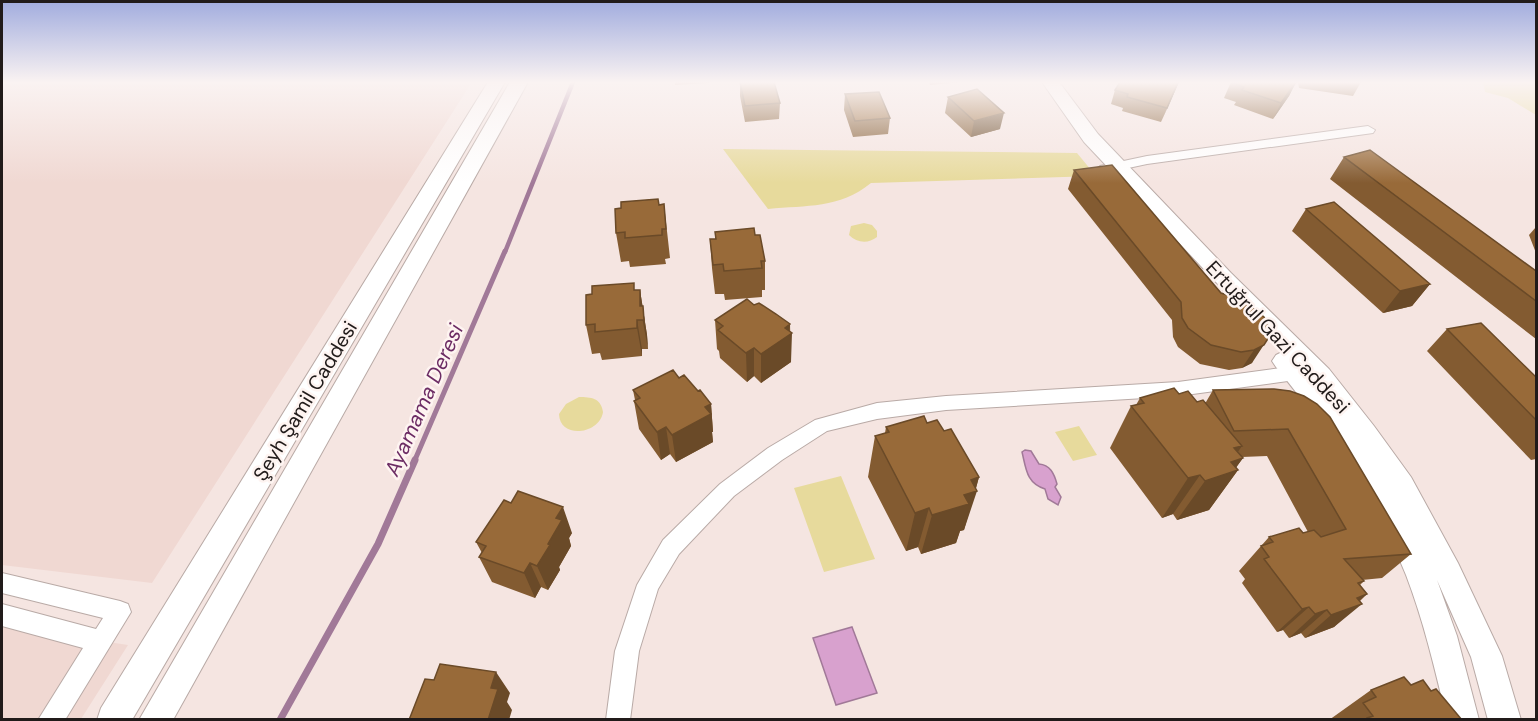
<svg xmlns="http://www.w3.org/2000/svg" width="1538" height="721" font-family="'DM Sans',sans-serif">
  <rect width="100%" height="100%" fill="#f5e5e1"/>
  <path fill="#f0d8d2" d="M2,82H472L152,583L2,565Z
    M2,626L128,645L81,719H2Z"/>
  <path fill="#e7da9c" d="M1483,82H1536V115L1508,98L1485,92Z
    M723,149L1077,153L1096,176L871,183C839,209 807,205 768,209Z
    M864,223L872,225L877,231V237C868,244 857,243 849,235L851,226Z
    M579,397C591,397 601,398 603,412C600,434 560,440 559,414L566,404Z
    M1079,426L1097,455L1073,461L1055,432Z
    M841,476L875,559L824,572L794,488Z"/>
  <path fill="#d8a1ce" stroke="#a17998" stroke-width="1.5" d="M1025,450L1031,451L1039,464C1050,465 1054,473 1057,484L1055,487L1061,497L1058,505L1048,499L1045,489C1026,483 1026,468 1022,452Z
    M852,627L877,693L836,705L813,638Z"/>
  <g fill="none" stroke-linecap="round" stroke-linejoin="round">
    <path stroke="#a17998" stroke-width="4.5" d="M505,252L573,82"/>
    <path stroke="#a17998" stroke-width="5" d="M414,462L505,251"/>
    <path stroke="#a17998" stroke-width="7" d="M280,720L378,544L415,460"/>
    <g stroke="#b9aaa6" stroke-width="2">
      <path id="minor" d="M1368,126L1375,130L1373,133L1147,164L1105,173L1098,169L1100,166L1147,156Z
        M1295,366L1301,368L1304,373L1301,378L1295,380L1178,396L946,410L877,419L827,431L782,460L734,496L679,554L658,589L639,651L630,720H606L615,651L637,585L663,540L720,484L768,448L815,420L877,403L946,396L1178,382Z
        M2,573L120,601L128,604L131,612L65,720H38L83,648L2,626V604L96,629L103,618L2,593Z"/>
    </g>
    <g stroke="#b9aaa6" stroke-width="2">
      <path id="major" d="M488,82H505L132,720H97L101,708Z
        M510,82H528L173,720H139Z
        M1042,82H1059L1098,134L1231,273L1329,369L1374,426L1411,477L1458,563L1502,656L1521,720H1488L1471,657L1437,580L1457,636L1479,720H1447C1435,670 1424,622 1406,575C1375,498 1328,431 1276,367L1272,361L1276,355L1282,352L1084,142Z"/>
    </g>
    <use href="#minor" fill="#fff" fill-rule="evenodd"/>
    <use href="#major" fill="#fff" fill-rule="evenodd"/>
  </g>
  <path fill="#835b31" d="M675,82H709V83L675,85Z
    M740,82L780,103L779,119L745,122L740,96Z
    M929,82H962L930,85Z
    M1179,82L1161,122L1122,111L1123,108L1111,104L1115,90Z
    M1231,82H1296L1289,96L1273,119L1234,105L1236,102L1224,98Z
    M1298,82H1361L1353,96L1299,88Z
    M845,94L890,118L888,134L853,137L844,110Z
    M948,97L1000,129L971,137L945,113Z
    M1344,157L1536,271V339L1330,179Z
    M1074,170L1221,293L1264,317L1252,363L1242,368L1229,370L1200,364L1178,347L1173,337L1172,320L1068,189Z
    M664,204L670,258L665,259L666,264L630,267L629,261L621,262L616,233L659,205Z
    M1306,209L1430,284L1412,306L1383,313L1292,231Z
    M1536,227V253L1529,235Z
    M715,232L755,235L765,261V290H762V297L725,300L724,294H715L712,268L710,239H715Z
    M635,290H640L647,335L648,349H642V356L602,360L600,353L592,354L586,325Z
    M754,305L790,324L791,362L761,383L754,376L747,382L720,358L719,351L717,349L715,320Z
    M1447,329L1536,377V459L1531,460L1427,351Z
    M679,378L698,391L711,404L713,432H712L713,442L676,462L670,454L661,460L639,429L634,401L635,400L633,390Z
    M1274,389L1411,554L1382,578L1362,580L1364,581L1360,585L1367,594L1334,627L1305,638L1301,633L1289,638L1283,630L1277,632L1242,583L1245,579L1239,571L1269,537L1303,533L1308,532L1267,456L1242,457L1243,458L1236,467L1238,470L1209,510L1177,520L1173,514L1162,518L1110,448L1131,406L1136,405L1140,398L1179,394L1197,402H1206L1213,390Z
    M927,423L944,431L979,477L964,530L960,531L956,543L921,554L918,547L906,551L868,477L875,436L885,433L886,427Z
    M572,533L569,538L571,546L559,567L560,570L548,590L541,587L535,598L492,582L479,557L482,553L476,542Z
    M1411,685L1431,691L1462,720H1329L1371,690Z"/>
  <path fill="#6a4a28" d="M1178,82H1179L1161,122L1167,108Z
    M1296,82L1289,96L1273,119L1281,103Z
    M1004,113L1000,129L971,137L974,121Z
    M1430,284L1412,306L1383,313L1400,291Z
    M640,290L647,335L648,349L640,306Z
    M637,320L642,349V356L637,328Z
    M790,324L789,334L792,333L791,362L761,383V354L785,328Z
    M1269,337L1252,363L1242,368L1254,350Z
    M754,348V376L747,382L746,353Z
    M711,404L713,432H712L713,442L676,462L672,435L705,407Z
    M666,427L670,454L661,460L657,432Z
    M1242,446L1221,476L1231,462L1243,458L1233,472L1238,470L1209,510L1177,520L1205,481L1234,448Z
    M1200,475L1173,514L1162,518L1188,478Z
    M979,477L975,492L977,491L964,530L960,531L956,543L921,554L932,515L964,495L971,480Z
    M563,507L572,533L569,538L571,546L559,567L560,570L548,590L537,566L548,544L556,518Z
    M929,508L918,547L906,551L915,513Z
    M530,563L541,587L535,598L524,573Z
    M1367,594L1352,607L1362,604L1334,627L1305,638L1331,615L1357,598Z
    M1309,607L1283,630L1277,632L1302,609Z
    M1327,610L1301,633L1289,638L1315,614Z
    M496,672L510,693L507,702L512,710L509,720H488L491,688Z"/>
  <path fill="#986a39" stroke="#6a4a28" stroke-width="1.5" d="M740,82H774L780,103L745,106Z
    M1120,82H1178L1167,108L1127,97L1128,94L1115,90Z
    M1231,82H1296L1281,103L1242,90L1244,87Z
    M977,89L1004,113L974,121L948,97Z
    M879,92L890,118L855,121L845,94Z
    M1370,150L1536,271V301L1344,157Z
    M1112,165L1221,293L1243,300L1264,317L1269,327V337L1264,345L1254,350L1241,352L1211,345L1188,328L1182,318L1181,302L1074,170Z
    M658,199L659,205L664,204L666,229H662V235L625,238V232L616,233L615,209L621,208V202Z
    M1334,202L1430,284L1400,291L1306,209Z
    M754,228L755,235H760L765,261H761L762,268L724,271L723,264L713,265L710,239H716L715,232Z
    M634,283V290H640V306H643L644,320H637V328L595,332V324L586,325V295L592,294V286Z
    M747,299L754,305L759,303L776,314L790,324L785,328L792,333L761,354L754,348L746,353L718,330L723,326L715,320Z
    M1481,323L1536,377V420L1447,329Z
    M673,370L679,378L684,375L698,391L700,390L711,404L705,407L711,414L672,435L666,427L657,432L634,401L640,398L633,390Z
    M1174,388L1179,394L1188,391L1197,402L1203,400L1242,446L1234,448L1243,458L1231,462L1238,470L1205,481L1200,475L1188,478L1131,406L1144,403L1140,398Z
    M1274,389L1290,391L1304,396L1317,404L1330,417L1411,554L1344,559L1364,581L1358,583L1367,594L1357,598L1362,604L1331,615L1327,610L1315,614L1309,607L1302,609L1264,559L1269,557L1261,546L1273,542L1269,537L1299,528L1303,533L1314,530L1321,537L1346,529L1288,429L1234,431L1213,390Z
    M924,416L927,423L937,420L944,431L951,429L979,477L971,480L977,491L964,495L969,504L932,515L929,508L915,513L875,436L889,432L886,427Z
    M518,491L563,507L556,518L562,520L548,544L550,545L537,566L530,563L524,573L479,557L486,546L476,542L504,500L511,503Z
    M440,664L496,672L491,688L498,689L488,720H409L425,679L434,680Z
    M1404,677L1411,685L1423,680L1431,691L1436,689L1462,720H1368L1367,718L1373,716L1363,703L1376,697L1371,690Z"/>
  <linearGradient id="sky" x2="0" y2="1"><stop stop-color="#a1acde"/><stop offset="0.45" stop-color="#faf3f2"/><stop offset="1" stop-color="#faf3f2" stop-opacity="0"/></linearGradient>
  <rect width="1538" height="183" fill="url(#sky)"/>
  <g text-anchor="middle" stroke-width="5" stroke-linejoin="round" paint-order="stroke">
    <g font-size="20" fill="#211b1a" stroke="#fef4f1">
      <text transform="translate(1278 337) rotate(47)" y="7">Ertuğrul Gazi Caddesi</text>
      <text transform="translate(305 401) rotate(-59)" y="7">Şeyh Şamil Caddesi</text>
    </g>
    <g font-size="21" font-style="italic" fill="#6c2c64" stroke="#fef4f1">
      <text transform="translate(424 400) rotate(-66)" y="7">Ayamama Deresi</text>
    </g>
  </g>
  <rect width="1538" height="721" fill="none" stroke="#211b1a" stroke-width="6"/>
</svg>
